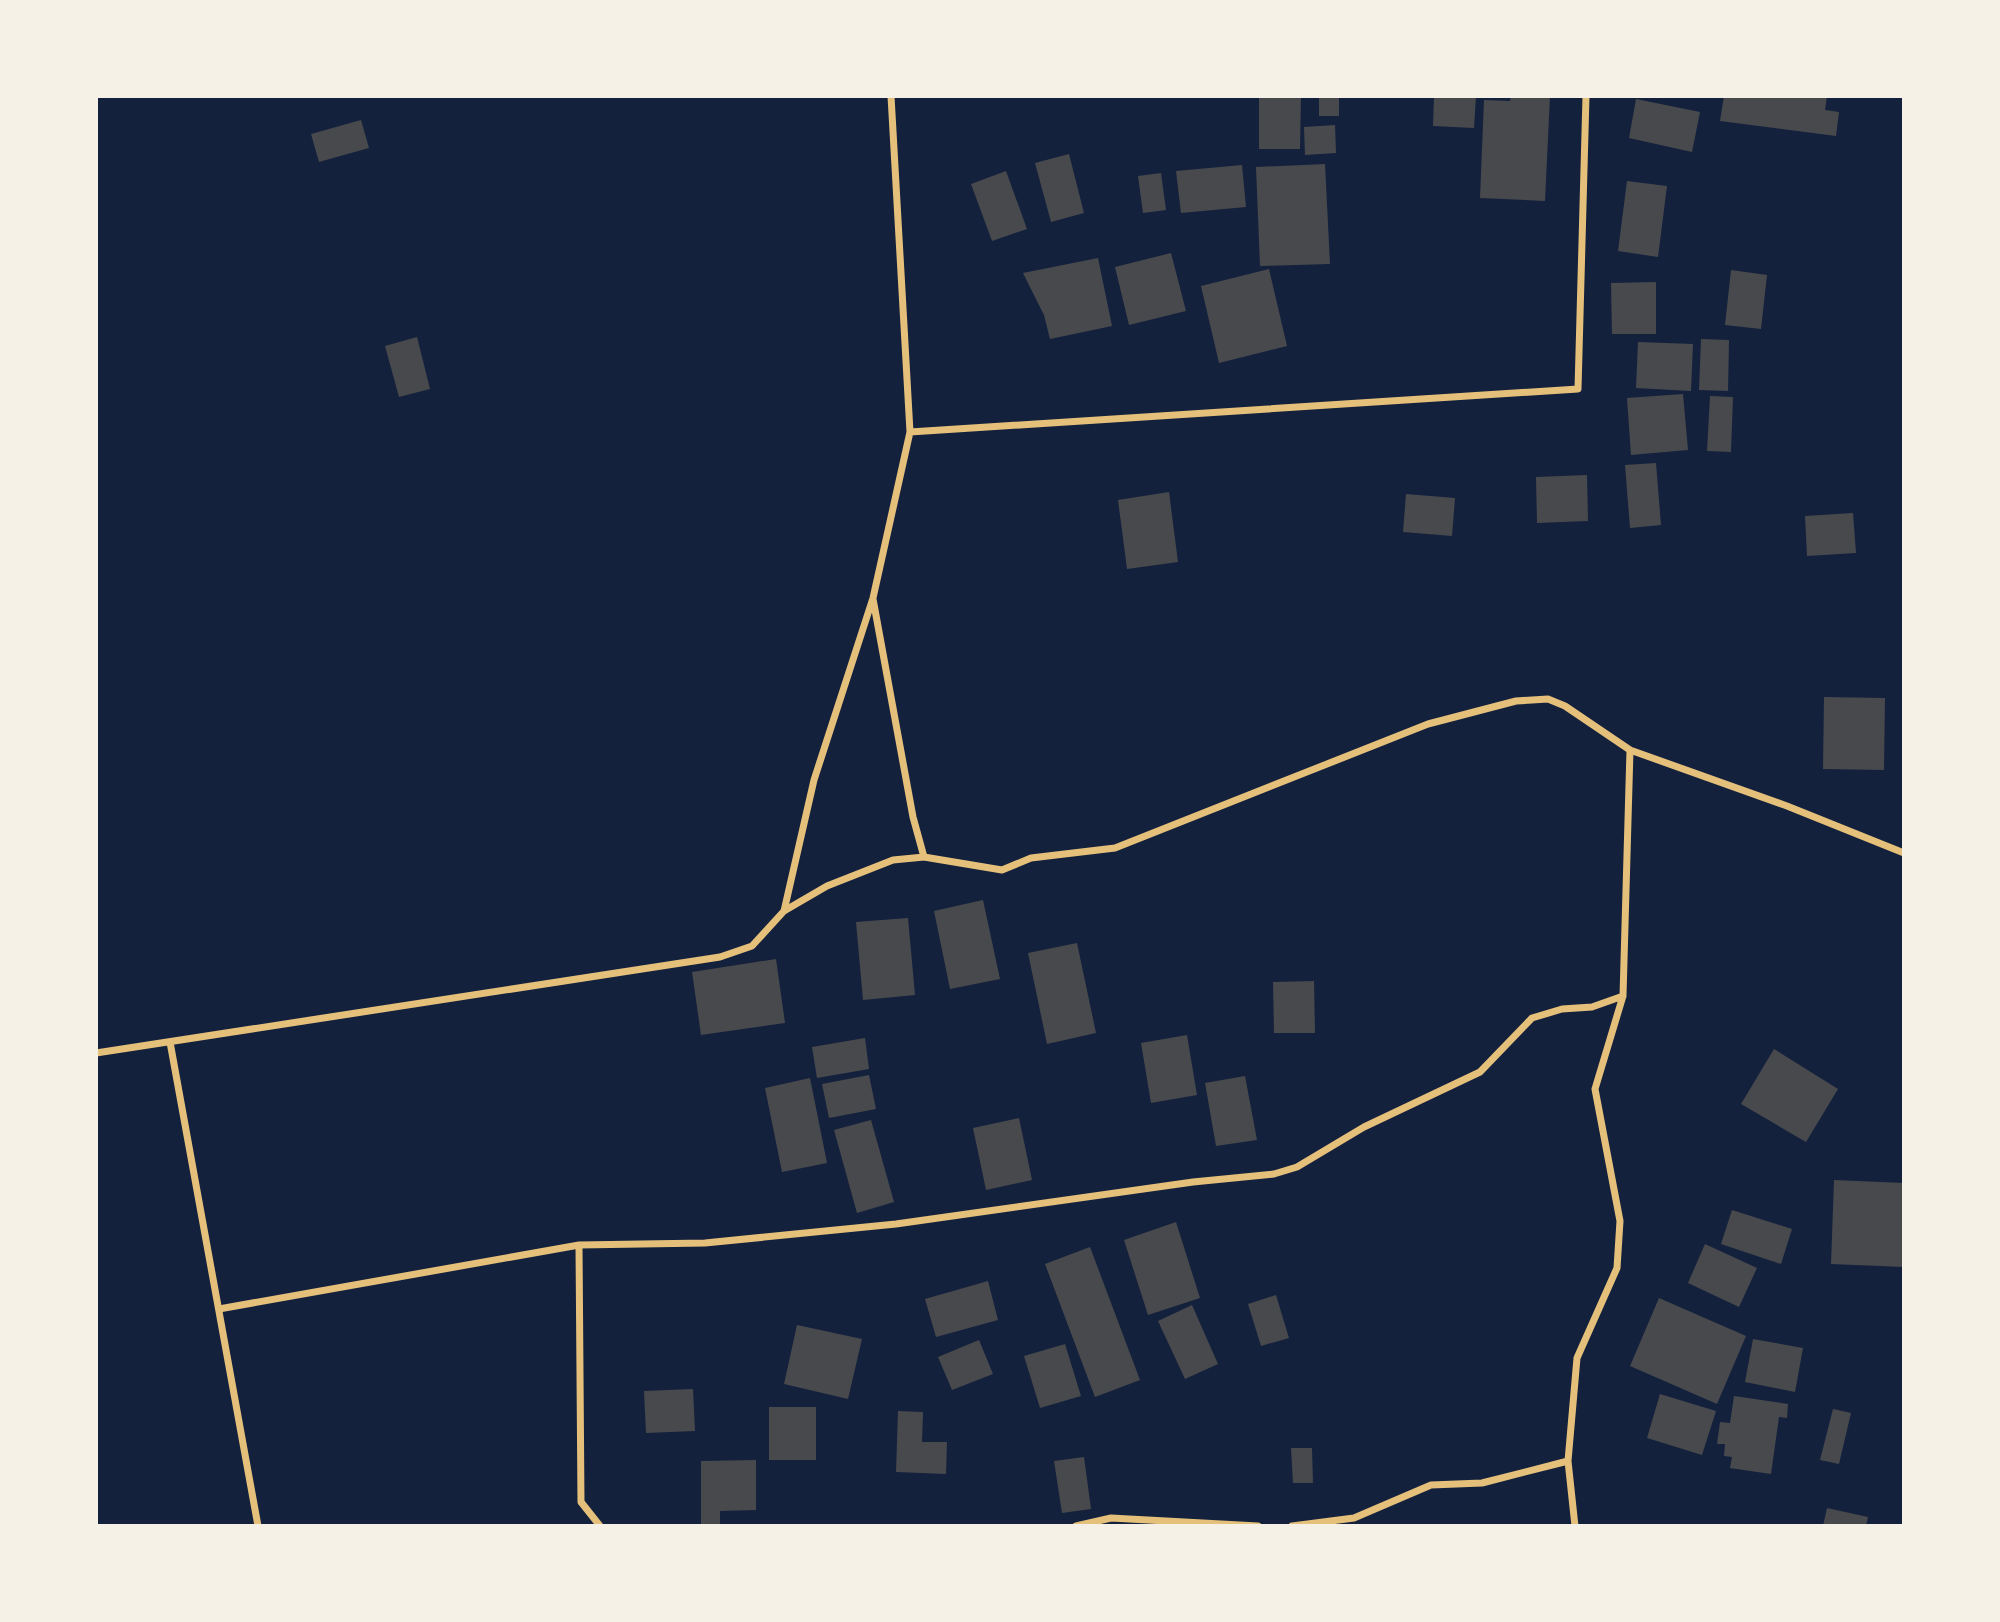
<svg xmlns="http://www.w3.org/2000/svg" width="2000" height="1622" font-family="'Space Grotesk',sans-serif">
  <rect width="100%" height="100%" fill="#14213d"/>
  <path fill="#48494c" d="M1259,96H1301L1300,149H1259Z
    M1319,96H1339V116H1319Z
    M1434,96H1476L1474,128L1433,126Z
    M1511,96H1550L1545,201L1480,198L1484,100L1510,101Z
    M1724,96H1827L1825,110L1839,112L1836,136L1720,121Z
    M1636,99L1700,112L1692,152L1629,138Z
    M361,120L369,148L319,162L311,134Z
    M1335,125L1336,153L1305,155L1304,127Z
    M1069,154L1084,213L1051,222L1035,163Z
    M1325,164L1330,264L1260,266L1256,167Z
    M1242,165L1246,207L1181,213L1176,171Z
    M1006,171L1027,229L992,241L971,184Z
    M1161,173L1166,210L1143,213L1138,176Z
    M1627,181L1667,186L1658,257L1618,251Z
    M1171,253L1186,311L1129,325L1115,267Z
    M1098,258L1112,326L1050,339L1044,315L1023,273Z
    M1269,269L1287,346L1219,363L1201,286Z
    M1731,270L1767,275L1761,329L1725,325Z
    M1656,282V334H1612L1611,283Z
    M417,337L430,389L399,397L385,346Z
    M1701,339L1729,340L1728,391L1699,390Z
    M1638,342L1693,344L1691,391L1636,388Z
    M1683,394L1688,450L1631,455L1627,398Z
    M1710,396L1733,397L1731,452L1707,451Z
    M1656,463L1661,525L1630,528L1625,465Z
    M1587,475L1588,521L1537,523L1536,477Z
    M1169,492L1178,562L1127,569L1118,500Z
    M1406,494L1455,498L1452,536L1403,532Z
    M1853,513L1856,553L1807,556L1805,516Z
    M1824,697L1885,698L1884,770L1823,769Z
    M983,900L1000,979L950,989L934,911Z
    M908,918L915,995L863,1000L856,922Z
    M1077,943L1096,1033L1047,1044L1028,953Z
    M776,959L785,1023L701,1035L692,972Z
    M1314,981L1315,1033H1274L1273,982Z
    M1187,1035L1197,1095L1151,1103L1141,1043Z
    M865,1038L869,1069L817,1078L812,1047Z
    M1774,1049L1838,1089L1806,1142L1741,1104Z
    M869,1075L876,1109L829,1118L822,1084Z
    M1245,1076L1257,1140L1216,1146L1205,1083Z
    M810,1078L827,1163L782,1172L765,1088Z
    M1019,1118L1032,1180L986,1190L973,1128Z
    M871,1120L894,1202L857,1213L834,1130Z
    M1834,1180L1904,1183V1267L1831,1264Z
    M1732,1210L1792,1229L1781,1264L1721,1244Z
    M1176,1222L1200,1298L1148,1315L1124,1240Z
    M1705,1244L1757,1268L1739,1307L1688,1283Z
    M1090,1247L1140,1380L1095,1397L1045,1264Z
    M988,1281L998,1320L936,1337L925,1299Z
    M1276,1295L1289,1338L1261,1346L1248,1304Z
    M1659,1298L1746,1336L1717,1404L1630,1366Z
    M1192,1305L1218,1364L1185,1379L1158,1321Z
    M797,1325L862,1339L848,1399L784,1384Z
    M1753,1339L1803,1348L1795,1392L1745,1382Z
    M979,1340L993,1374L952,1390L938,1357Z
    M1065,1344L1081,1396L1040,1408L1024,1356Z
    M693,1389L695,1431L646,1433L644,1391Z
    M1660,1394L1716,1411L1702,1455L1647,1438Z
    M1734,1396L1788,1404L1787,1418L1779,1417L1771,1474L1730,1468L1732,1457L1724,1456L1725,1444H1717L1720,1422L1730,1423Z
    M769,1407H816V1460H769Z
    M1833,1409L1851,1413L1839,1464L1820,1460Z
    M898,1411L923,1412L922,1442H947L946,1474L896,1472Z
    M1291,1448H1312L1313,1483H1293Z
    M1084,1457L1091,1509L1062,1513L1054,1461Z
    M756,1460V1510L720,1511V1526H701V1461Z
    M1827,1508L1868,1517L1866,1526H1823Z"/>
  <g fill="none" stroke-linecap="round" stroke-linejoin="round">
    <path stroke="#e5c07b" stroke-width="7" d="M910,432L1578,389L1586,96
      M873,599L913,817L924,857
      M784,911L814,780L873,598L910,432L891,96
      M170,1042L258,1526
      M96,1053L720,957L752,946L784,911L827,886L893,860L924,857L1002,870L1031,858L1115,848L1428,724L1516,701L1548,699L1565,706L1630,750L1787,806L1904,853
      M579,1245L581,1502L600,1526
      M219,1309L579,1245L705,1243L896,1224L1193,1182L1274,1174L1297,1167L1364,1127L1480,1072L1532,1018L1562,1009L1592,1007L1623,996
      M1076,1526L1111,1518L1258,1526
      M1292,1526L1354,1518L1431,1485L1482,1483L1568,1461
      M1575,1526L1568,1461L1577,1358L1617,1268L1620,1221L1595,1089L1623,996L1630,750"/>
  </g>
  <rect width="2000" height="1622" fill="none" stroke="#f6f1e7" stroke-width="196"/>
</svg>
